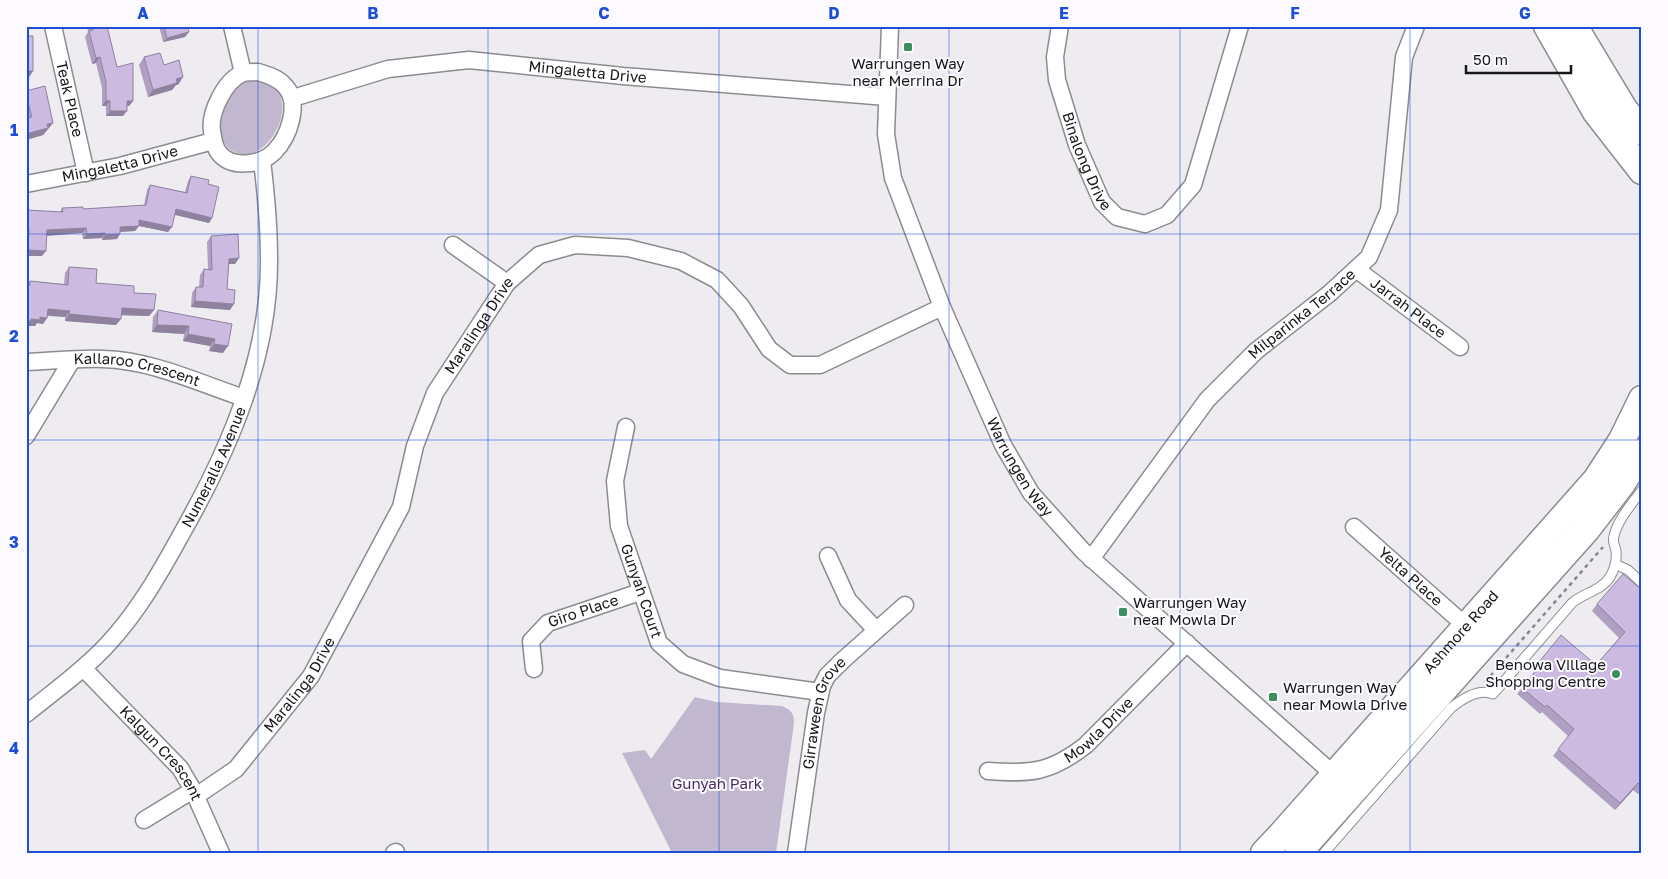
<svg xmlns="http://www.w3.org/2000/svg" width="1668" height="879" font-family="'Golos Text',sans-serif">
  <rect width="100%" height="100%" fill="#eeecf1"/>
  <path fill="#c1b7ce" d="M254,79C311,83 271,172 232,151C214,140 219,119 226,103C227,100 228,95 230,92C236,86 245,81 254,79Z
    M695,697L716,702L782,706C791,710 794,713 794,723L776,853H672L622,753L645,750L651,759Z"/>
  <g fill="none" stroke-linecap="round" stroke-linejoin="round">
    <g stroke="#8d8b8f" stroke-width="11">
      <path id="service" d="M1615,564L1628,570L1642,583
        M1324,853L1451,708C1462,699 1479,688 1493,694L1572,603C1583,593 1601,591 1610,577C1614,570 1617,560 1616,551C1615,546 1612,541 1614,536C1618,519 1632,504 1642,490"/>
    </g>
    <g stroke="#8d8b8f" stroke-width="19">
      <g id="minor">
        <path id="s1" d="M53,26L86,173"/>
        <path d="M232,26L243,73"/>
        <path id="s2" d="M890,26L886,134L893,178L942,307L1003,445L1031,493L1083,551L1341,781"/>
        <path id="s3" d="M1060,26L1055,57L1057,80L1077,145L1102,202L1117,217L1145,224L1167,215L1193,185L1240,26"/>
        <path d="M258,72C268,75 278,78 285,86C301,103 289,137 274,152C261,165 231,169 219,153C214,147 213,138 212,131C209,113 225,80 243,73C247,72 254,72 258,72Z"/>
        <path id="s4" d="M293,98L388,69L469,60L623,76L887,97"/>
        <path id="s5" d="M26,184L120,166L213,141"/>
        <path d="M453,245L507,283"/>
        <path id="s6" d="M1356,269L1460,347"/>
        <path id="s7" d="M26,362C52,361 78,358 103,359C151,360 199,383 244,398"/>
        <path id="s8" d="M626,427L615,481L619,526L659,643L683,664L720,678L820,692"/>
        <path d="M26,436L72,360"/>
        <path id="s9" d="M1354,527L1467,627"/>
        <path d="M828,556L848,600L876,630"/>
        <path id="s10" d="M1091,559L1207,400L1256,351L1330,293L1369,257L1389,210L1404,57L1416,26"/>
        <path id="s11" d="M83,668L180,768L193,790L221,853"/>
        <path id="s12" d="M534,669L531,641L548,623L640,592"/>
        <path id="s13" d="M26,714C53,692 83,671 107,645C138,612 160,573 182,533C229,450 270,356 269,259C269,226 266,193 262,161"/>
        <path id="s14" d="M988,771C1031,774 1050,773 1086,745L1187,643"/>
        <path id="s15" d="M196,796L236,769L311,676L401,507L415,446L435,393L507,283L539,255L575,245L628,248L681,261L717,280L741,306L769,349L790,365H820L942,307"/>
        <path d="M144,820L193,790"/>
        <path d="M394,853L396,852"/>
        <path id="s16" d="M796,853L816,713L822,686L827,676L842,661L905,605"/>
      </g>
    </g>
    <g stroke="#8d8b8f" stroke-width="29">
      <g id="primary">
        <path d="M1547,26L1596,112L1642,171"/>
        <path d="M1574,26L1624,109L1642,132"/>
        <path id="s17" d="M1264,853L1280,836L1596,480L1622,440L1642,399"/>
        <path d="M1298,853L1587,529L1621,485L1642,452"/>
      </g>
    </g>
    <path stroke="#88878a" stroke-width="2.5" stroke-dasharray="4 4" stroke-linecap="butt" d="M1485,682L1603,547"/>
    <use href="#service" stroke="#fff" stroke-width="9"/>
    <use href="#minor" stroke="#fff" stroke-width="16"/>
    <use href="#primary" stroke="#fff" stroke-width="26"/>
  </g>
  <path fill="#afa0c2" d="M87,26H107L117,67L133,101L129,106H127L123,116H106V106H102V88L96,63L92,64L85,37L88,32Z
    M159,26H187L185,37L163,42Z
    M144,57L164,65L178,85H176L172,90L148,97L139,65Z
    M26,91L53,123L43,135L26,140Z
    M191,176L208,184L212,218L209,223L175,215L168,232L139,226L135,231L120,232L117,239L102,240V238L83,239L82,233L47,236L42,256H26V210L60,212L62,208L83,209L144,205L147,190L150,185L185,192L188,181Z
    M211,236L239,258L235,264H229L227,289L230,310L191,307L192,293L196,287H199L200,275L204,269H208L207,242Z
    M69,267L96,283L134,293L154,310L149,316L121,315L116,325L65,321V317L48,316L47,318L43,324L37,323L35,326H28L27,328L28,284L30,281L64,284L65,273Z
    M158,310L232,324L223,353L209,351L210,346L183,341L184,334L152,332L153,317Z
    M1642,590V797L1633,790L1615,810L1553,756L1568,736L1542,712L1540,714L1517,694L1536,671L1534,669L1539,662L1596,665L1619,638L1592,611L1597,604Z"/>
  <path fill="#8f829e" d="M189,32L185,37L163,42L167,38Z
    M100,57L96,63L92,64L96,58Z
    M26,71H33L28,79H26Z
    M183,77L178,85H176L172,90L148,97L153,90L176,79Z
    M106,100L110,101L106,106H102Z
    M127,101H133L129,106H123Z
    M110,111H127L123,116H106Z
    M53,123L43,135L26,140V134L47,124Z
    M176,209L212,218L209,223L172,214Z
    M139,220L172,227L168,232L135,225Z
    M139,226L135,231L116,232L120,227Z
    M86,228L82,233L43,236L47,230Z
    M105,233L102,238L83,239L87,234Z
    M120,234L117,239L102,240L105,235Z
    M28,250L46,251L42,256H26V252Z
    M239,258L235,264H225L229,259Z
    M195,301L234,304L230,310L191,307Z
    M122,308L154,310L149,316L117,315Z
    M48,309L70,311L65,317L44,315Z
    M69,314L121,319L116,325L65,321Z
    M40,317L47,318L43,324L37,323L35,326H28L26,328V322L27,321Z
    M157,325L189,326L184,334L152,332Z
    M188,334L215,339L210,346L183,341Z
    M214,344L228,346L223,353L209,351Z
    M1638,783L1633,790L1615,810L1620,803Z"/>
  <path fill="#ccbae1" stroke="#8f829e" d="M26,26H27L28,36H33V71H26Z
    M92,26H107L117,67L133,63V101H127V111H110V101L106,100V82L100,57L96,58L89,31L93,30Z
    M164,26H187L189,32L167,38Z
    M160,53L164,65L179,60L183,77L176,79L177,83L153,90L144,57Z
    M45,86L53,123L47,124L48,128L26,134V118L32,117L26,96V91Z
    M191,176L209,180L208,184L219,187L212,218L176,209L172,227L139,220V226L120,227V234L105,235V233L87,234L86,228L47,230L46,251L28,250L29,228H26V210L63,212L62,208L83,207V209L146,205L150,185L187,193Z
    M238,234L239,258L229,259L227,289L235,290L234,304L195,301L196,287H203L204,269L212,270L211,236Z
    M69,267L97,269L96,283L134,286V293L156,294L154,310L122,308L121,319L69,314L70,311L48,309L47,318L40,317V320L31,319V321H27V323H26V284L30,285V281L68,285Z
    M158,310L232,324L228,346L214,344L215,339L188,334L189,326L157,325Z
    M1623,574L1642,590V786L1638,783L1620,803L1558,749L1574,729L1547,705L1545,707L1522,688L1541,664L1539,662L1561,635L1596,665L1625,632L1597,604Z"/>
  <path fill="none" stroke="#1d4ed8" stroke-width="1" stroke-opacity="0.55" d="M258,26V853M488,26V853M719,26V853M949,26V853M1180,26V853M1410,26V853M26,234H1642M26,440H1642M26,646H1642"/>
  <g fill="#3d8f60" stroke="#fcfafe" stroke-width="2">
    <rect x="903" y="42" width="10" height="10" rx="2.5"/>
    <rect x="1118" y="607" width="10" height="10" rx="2.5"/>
    <circle cx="1616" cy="674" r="5"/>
    <rect x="1268" y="692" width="10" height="10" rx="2.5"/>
  </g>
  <g text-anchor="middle" stroke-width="4" stroke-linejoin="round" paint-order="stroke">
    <g font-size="15" fill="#181718" stroke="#fcfafe" text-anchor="start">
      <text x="908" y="69" text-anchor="middle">Warrungen Way<tspan x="908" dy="17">near Merrina Dr</tspan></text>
      <text x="1133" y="608">Warrungen Way<tspan x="1133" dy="17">near Mowla Dr</tspan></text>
      <text x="1606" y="670" text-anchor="end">Benowa Village<tspan x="1606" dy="17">Shopping Centre</tspan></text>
      <text x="1283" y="693">Warrungen Way<tspan x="1283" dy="17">near Mowla Drive</tspan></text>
    </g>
    <g font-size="15" fill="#181718" stroke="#fcfafe">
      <text dy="5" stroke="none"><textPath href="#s4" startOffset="300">Mingaletta Drive</textPath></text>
      <text dy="5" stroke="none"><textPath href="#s1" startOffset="75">Teak Place</textPath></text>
      <text dy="5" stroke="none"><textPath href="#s3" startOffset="141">Binalong Drive</textPath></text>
      <text dy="5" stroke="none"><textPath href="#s5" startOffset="96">Mingaletta Drive</textPath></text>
      <text dy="5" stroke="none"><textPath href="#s6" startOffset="65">Jarrah Place</textPath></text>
      <text dy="5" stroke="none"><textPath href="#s10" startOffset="325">Milparinka Terrace</textPath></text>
      <text dy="5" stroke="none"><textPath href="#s15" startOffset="559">Maralinga Drive</textPath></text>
      <text dy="5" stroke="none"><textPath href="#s7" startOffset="112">Kallaroo Crescent</textPath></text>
      <text dy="5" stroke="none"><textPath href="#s2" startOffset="469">Warrungen Way</textPath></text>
      <text dy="5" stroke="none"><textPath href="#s13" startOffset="315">Numeralla Avenue</textPath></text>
      <text dy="5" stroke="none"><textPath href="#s9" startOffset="75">Yelta Place</textPath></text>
      <text dy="5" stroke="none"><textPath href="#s8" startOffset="169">Gunyah Court</textPath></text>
      <text dy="5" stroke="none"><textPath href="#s12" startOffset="90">Giro Place</textPath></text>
      <text dy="5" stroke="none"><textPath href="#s17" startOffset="296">Ashmore Road</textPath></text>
      <text dy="5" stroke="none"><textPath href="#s15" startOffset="154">Maralinga Drive</textPath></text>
      <text dy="5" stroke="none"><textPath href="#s16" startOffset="144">Girraween Grove</textPath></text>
      <text dy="5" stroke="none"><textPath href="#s14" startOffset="124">Mowla Drive</textPath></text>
      <text dy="5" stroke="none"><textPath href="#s11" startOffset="116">Kalgun Crescent</textPath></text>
    </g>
    <g font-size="15" fill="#462c5e" stroke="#fcfafe">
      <text x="717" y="789">Gunyah Park</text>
    </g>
  </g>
  <rect width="1668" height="879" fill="none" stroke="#fcfafe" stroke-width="55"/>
  <path d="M1466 65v8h105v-8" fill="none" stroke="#181718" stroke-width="2.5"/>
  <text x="1473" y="65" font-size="15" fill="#181718" stroke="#fcfafe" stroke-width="4" paint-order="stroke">50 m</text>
  <rect x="28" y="28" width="1612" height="824" fill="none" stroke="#1d4ed8" stroke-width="2"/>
  <g font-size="16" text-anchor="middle" font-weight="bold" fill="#1d4ed8">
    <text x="143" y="19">A</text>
    <text x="373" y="19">B</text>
    <text x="604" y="19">C</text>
    <text x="834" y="19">D</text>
    <text x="1064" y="19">E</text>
    <text x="1295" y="19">F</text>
    <text x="1525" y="19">G</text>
    <text x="14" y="136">1</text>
    <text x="14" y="342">2</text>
    <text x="14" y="548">3</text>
    <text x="14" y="754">4</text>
  </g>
</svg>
